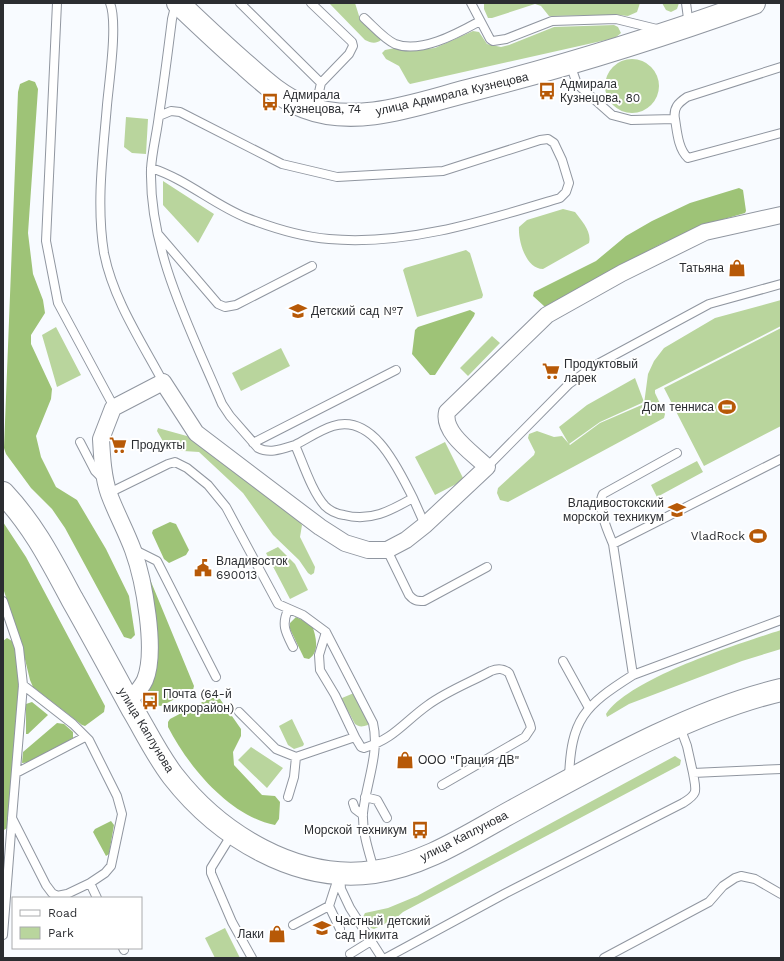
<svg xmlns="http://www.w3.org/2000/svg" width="784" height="961" font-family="'Work Sans',sans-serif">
  <rect width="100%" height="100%" fill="#f8fbff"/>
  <path fill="#b9d59d" d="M329,3H355L360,19L380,36L381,40C376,44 371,43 365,40Z
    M484,3H640L637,12L628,16L618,15L549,16L541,6L535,4L492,18H488L484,9Z
    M662,3H679L677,9L671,12L666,10Z
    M614,25L618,27L621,33L615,38L410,84L408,82L399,66L386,59L382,53L385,50L395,48L416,50L435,48L473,31L479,32L487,44L501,47L509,45L554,27Z
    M605 86a27 27 0 1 1 54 0a27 27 0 1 1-54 0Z
    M126,117L148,119L146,154L132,153L124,147Z
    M163,181L214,214L198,243L163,205Z
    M563,209L575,212C582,221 592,232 589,243L543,269C526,269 518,241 519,227L527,220Z
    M466,250L470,253L483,295L482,298L417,317L403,270L405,268Z
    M781,300V326L655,390V393L665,414L664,418L508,502L500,500L497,493L498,488L534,455L535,452L528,438L529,434L537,431L554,437L562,436L570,445L600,423L644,404L648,374L654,361L664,348L715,318Z
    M56,327L81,375L57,387L42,335Z
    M781,328V426L704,466L664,388Z
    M492,336L500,343L468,376L460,368Z
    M281,348L290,366L241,391L232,373Z
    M635,378L644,402L600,422L569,444L559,427L587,405Z
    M158,428L194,438L300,522L302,525L300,537L315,567L314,573L311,575L308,573L299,560L273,535L243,493L199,452L168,450L157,431Z
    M445,442L464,480L435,495L415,457Z
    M697,461L703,472L657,497L651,485Z
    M278,547L295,564L308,590L290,599L266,553Z
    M781,630V649L742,661L629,704L607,717L606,714C630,678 738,644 781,630Z
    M354,693L368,720V725C362,727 359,727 355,724L342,700V698Z
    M292,719L304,744L303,746L294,749L288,745L279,726Z
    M251,747L283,768L267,788L238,760Z
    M675,756L681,760L680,765L403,912L395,919L374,929L371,928L363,917L365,913L388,908L417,896Z
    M225,928L240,958H215L205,938Z"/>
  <path fill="#9ec377" d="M29,80L35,82L38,89L28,233L33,274L43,300L45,313L31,335V344L52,389L51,399L36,436L41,457L56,487L77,500L106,549L129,596L135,635L131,639L124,637L65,528L52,509L31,488L6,454L4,448L18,92L20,84Z
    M739,188L743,190L746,211L745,213L700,226L659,245L546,306H544L533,296L534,292L596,261L626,236L652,221L690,203Z
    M470,310L475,313L474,316L435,375H430L412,354L415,330L418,327Z
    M3,522L26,557L105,706L104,712L85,726L82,725L33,687L30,680L22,647L3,588Z
    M170,522L176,524L189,550L186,555L169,563L164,559L152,533L153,530Z
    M147,572L194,686L193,690L161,706L155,705L147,691Z
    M296,617L312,625C316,636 320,652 309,659L304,658L290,629V623Z
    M7,638L12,641L15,649L20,687L7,828L4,830L3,641Z
    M212,697L220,699L241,729V736L233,752L234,765L262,795L275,796L280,802L279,819L275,825C229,816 188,766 168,727V722L170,719Z
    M32,702L48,715L28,734H26V704Z
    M57,723L64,724L73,732V738L32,762L22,763L23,752Z
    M111,821L114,825L109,854L106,856L93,832L95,829Z"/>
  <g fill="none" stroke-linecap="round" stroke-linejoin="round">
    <g stroke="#9096a0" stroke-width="10">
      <path id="lane" d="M57,3L46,241L58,303L114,407
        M110,3C118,23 109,82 107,105C103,154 96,204 104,253C113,299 141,341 163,382
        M176,3L172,19C168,51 164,83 159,115C157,133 152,151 151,169C149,252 191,330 222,404L230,416L258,448C270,454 282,449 295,445C303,463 312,492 325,506C330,511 337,514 344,515C370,522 390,511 413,498L425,525
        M240,3L321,83L315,110
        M311,3L352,42L353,46L349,54L321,83
        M471,3L490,39L493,41L506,39L552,21L616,19L661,30
        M686,3L689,26
        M364,18C373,26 384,39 395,44C421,54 458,33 480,21
        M570,64L577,84L612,115L631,120L675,119C673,108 678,103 687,97L781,67
        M675,119C677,131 678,149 688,158L781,133
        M151,168C186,179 214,205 247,218C273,228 302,237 329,239C407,246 487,220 560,198L566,192L569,183L562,160L554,143L548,139L540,140L443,171L337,177L282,164L180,112L171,111L159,116
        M158,234L218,304L225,307L236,305L312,266
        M80,442L95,471L102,478
        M253,443L396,370
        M295,445C307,439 320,430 333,426C374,413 399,471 413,498
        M487,467L569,384L594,366L709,304L781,284
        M109,493L168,464L175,462L187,468L208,485L226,507L278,604L303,615L326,632L373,723C380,753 366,783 363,813C362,832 369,852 374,870
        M613,544L781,459
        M387,550L409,595C414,601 417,601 424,601L487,567
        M133,551L139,552L157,561L216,677
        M3,601L19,648L23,685L12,818L46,885L52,893L57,896L67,894L90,883L105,873L111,866L122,814L117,796L89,740L73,724L23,685
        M288,610C281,625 286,633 293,647
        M326,632L319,655L320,670L335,695L355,737
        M563,661L589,708
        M633,675L613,544C608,532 596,506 603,494L677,453
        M239,712L276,749L296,757L355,737L361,747L364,748C394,739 404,722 428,705C447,691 471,682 491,671C498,668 503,668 509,673L530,724L531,728L525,737L442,785
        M680,727L687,746L693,773L781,769
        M16,773L85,737
        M569,778C571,719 584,706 633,675L781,620
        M288,797L294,777L296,757
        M365,797L377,800L387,818
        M353,803L355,809L363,815
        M232,834L211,868V873L232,922L252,958
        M340,874L341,889L350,908L382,958
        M338,878L329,906L340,929
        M90,883L97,898
        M293,925L329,906
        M3,935L12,819
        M123,948L124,950
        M350,954L371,941
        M386,958L506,893L683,803C699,793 696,791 693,773
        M604,958L709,902L723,886L735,878L741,876L755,879L781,894"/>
    </g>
    <g stroke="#9096a0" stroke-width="18">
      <path id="street" d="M128,701C135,694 141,689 145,680C157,651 144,580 133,550C126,531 116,513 109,494C103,477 102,457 101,439L113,408L163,382L196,433L320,527L345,543L368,550H387L406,540L425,525L487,467C473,453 442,433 447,412L547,315L622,273L705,232L781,215"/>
    </g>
    <g stroke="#9096a0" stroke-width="24">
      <path id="secondary" d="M178,3C199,23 221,44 243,63C262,80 281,98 305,107C359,128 422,102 475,89C570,65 662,36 754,3
        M3,493C34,526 51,560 72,599C93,636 113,673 133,710C146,732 157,755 173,776C219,835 296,883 374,872C425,865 469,835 513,811C594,767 691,711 781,690"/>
    </g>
    <use href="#lane" stroke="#fff" stroke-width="8"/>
    <use href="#street" stroke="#fff" stroke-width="16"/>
    <use href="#secondary" stroke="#fff" stroke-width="22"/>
  </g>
  <defs>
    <g id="bus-bare" transform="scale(1.38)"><path d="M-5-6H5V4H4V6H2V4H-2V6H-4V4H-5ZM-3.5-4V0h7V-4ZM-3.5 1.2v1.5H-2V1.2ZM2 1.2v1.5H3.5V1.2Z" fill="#b75907" stroke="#fff" stroke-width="2.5" paint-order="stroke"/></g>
    <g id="shop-bare" transform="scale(1.38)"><path d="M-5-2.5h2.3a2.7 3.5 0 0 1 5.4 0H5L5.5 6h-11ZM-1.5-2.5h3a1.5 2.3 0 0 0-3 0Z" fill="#b75907" stroke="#fff" stroke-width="2.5" paint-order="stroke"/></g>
    <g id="school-bare" transform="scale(1.38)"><path d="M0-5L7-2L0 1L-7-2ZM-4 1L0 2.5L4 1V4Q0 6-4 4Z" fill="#b75907" stroke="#fff" stroke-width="2.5" paint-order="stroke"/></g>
    <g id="supermarket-bare" transform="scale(1.38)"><path d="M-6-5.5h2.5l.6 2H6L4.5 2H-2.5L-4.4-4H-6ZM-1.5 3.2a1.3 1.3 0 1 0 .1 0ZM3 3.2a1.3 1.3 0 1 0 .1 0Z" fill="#b75907" stroke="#fff" stroke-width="2.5" paint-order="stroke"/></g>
    <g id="stadium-bare" transform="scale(1.38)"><path d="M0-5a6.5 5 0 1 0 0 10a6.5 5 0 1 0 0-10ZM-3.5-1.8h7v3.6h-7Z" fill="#b75907" stroke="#fff" stroke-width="2.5" paint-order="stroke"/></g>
    <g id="university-bare" transform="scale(1.38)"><path d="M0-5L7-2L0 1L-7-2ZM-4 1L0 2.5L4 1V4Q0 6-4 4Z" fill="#b75907" stroke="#fff" stroke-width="2.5" paint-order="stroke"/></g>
    <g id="civic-bare" transform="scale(1.38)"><path d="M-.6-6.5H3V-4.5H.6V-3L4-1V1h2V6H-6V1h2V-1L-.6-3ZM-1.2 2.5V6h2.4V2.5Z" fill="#b75907" stroke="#fff" stroke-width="2.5" paint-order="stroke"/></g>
  </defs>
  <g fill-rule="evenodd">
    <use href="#bus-bare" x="547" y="91"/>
    <use href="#bus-bare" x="270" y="102"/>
    <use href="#shop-bare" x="737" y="268"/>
    <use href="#school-bare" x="298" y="311"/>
    <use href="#supermarket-bare" x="551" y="371"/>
    <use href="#stadium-bare" x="727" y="407"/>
    <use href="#supermarket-bare" x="118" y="445"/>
    <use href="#university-bare" x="677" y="510"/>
    <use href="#stadium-bare" x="758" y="536"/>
    <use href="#civic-bare" x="203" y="568"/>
    <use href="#bus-bare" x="150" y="701"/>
    <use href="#shop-bare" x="405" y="760"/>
    <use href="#bus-bare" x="420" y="830"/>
    <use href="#school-bare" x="322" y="928"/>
    <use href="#shop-bare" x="277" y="934"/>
  </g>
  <g text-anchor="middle" stroke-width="4" stroke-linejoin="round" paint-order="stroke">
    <g font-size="12" fill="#2b2d31" stroke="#fff" text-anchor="start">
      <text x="560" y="88">Адмирала<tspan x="560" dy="14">Кузнецова, 80</tspan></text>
      <text x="283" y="99">Адмирала<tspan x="283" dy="14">Кузнецова, 74</tspan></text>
      <text x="724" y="272" text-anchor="end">Татьяна</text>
      <text x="311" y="315">Детский сад №7</text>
      <text x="564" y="368">Продуктовый<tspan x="564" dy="14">ларек</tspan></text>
      <text x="714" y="411" text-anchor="end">Дом тенниса</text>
      <text x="131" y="449">Продукты</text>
      <text x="664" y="507" text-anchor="end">Владивостокский<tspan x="664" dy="14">морской техникум</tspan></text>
      <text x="745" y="540" text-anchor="end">VladRock</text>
      <text x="216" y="565">Владивосток<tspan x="216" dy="14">690013</tspan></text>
      <text x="163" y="698">Почта (64-й<tspan x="163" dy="14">микрорайон)</tspan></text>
      <text x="418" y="764">ООО "Грация ДВ"</text>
      <text x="407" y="834" text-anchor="end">Морской техникум</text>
      <text x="335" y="925">Частный детский<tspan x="335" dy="14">сад Никита</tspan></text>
      <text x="264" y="938" text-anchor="end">Лаки</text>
    </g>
    <g font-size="12" fill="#2b2d31" stroke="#fff">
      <text transform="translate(452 94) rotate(-13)" y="4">улица Адмирала Кузнецова</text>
      <text transform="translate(146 730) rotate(59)" y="4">улица Каплунова</text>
      <text transform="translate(464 836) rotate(-27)" y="4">улица Каплунова</text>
    </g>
  </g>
  <rect width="784" height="961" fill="none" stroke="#2b2d31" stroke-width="8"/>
  <rect x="12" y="897" width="130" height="52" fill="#ffffff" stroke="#aaabad"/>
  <rect x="20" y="910" width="20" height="6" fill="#ffffff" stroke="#aaabad"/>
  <text x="48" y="917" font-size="12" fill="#2b2d31">Road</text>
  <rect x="20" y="927" width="20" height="12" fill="#b9d59d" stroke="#aaabad"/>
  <text x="48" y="937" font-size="12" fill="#2b2d31">Park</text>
</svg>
